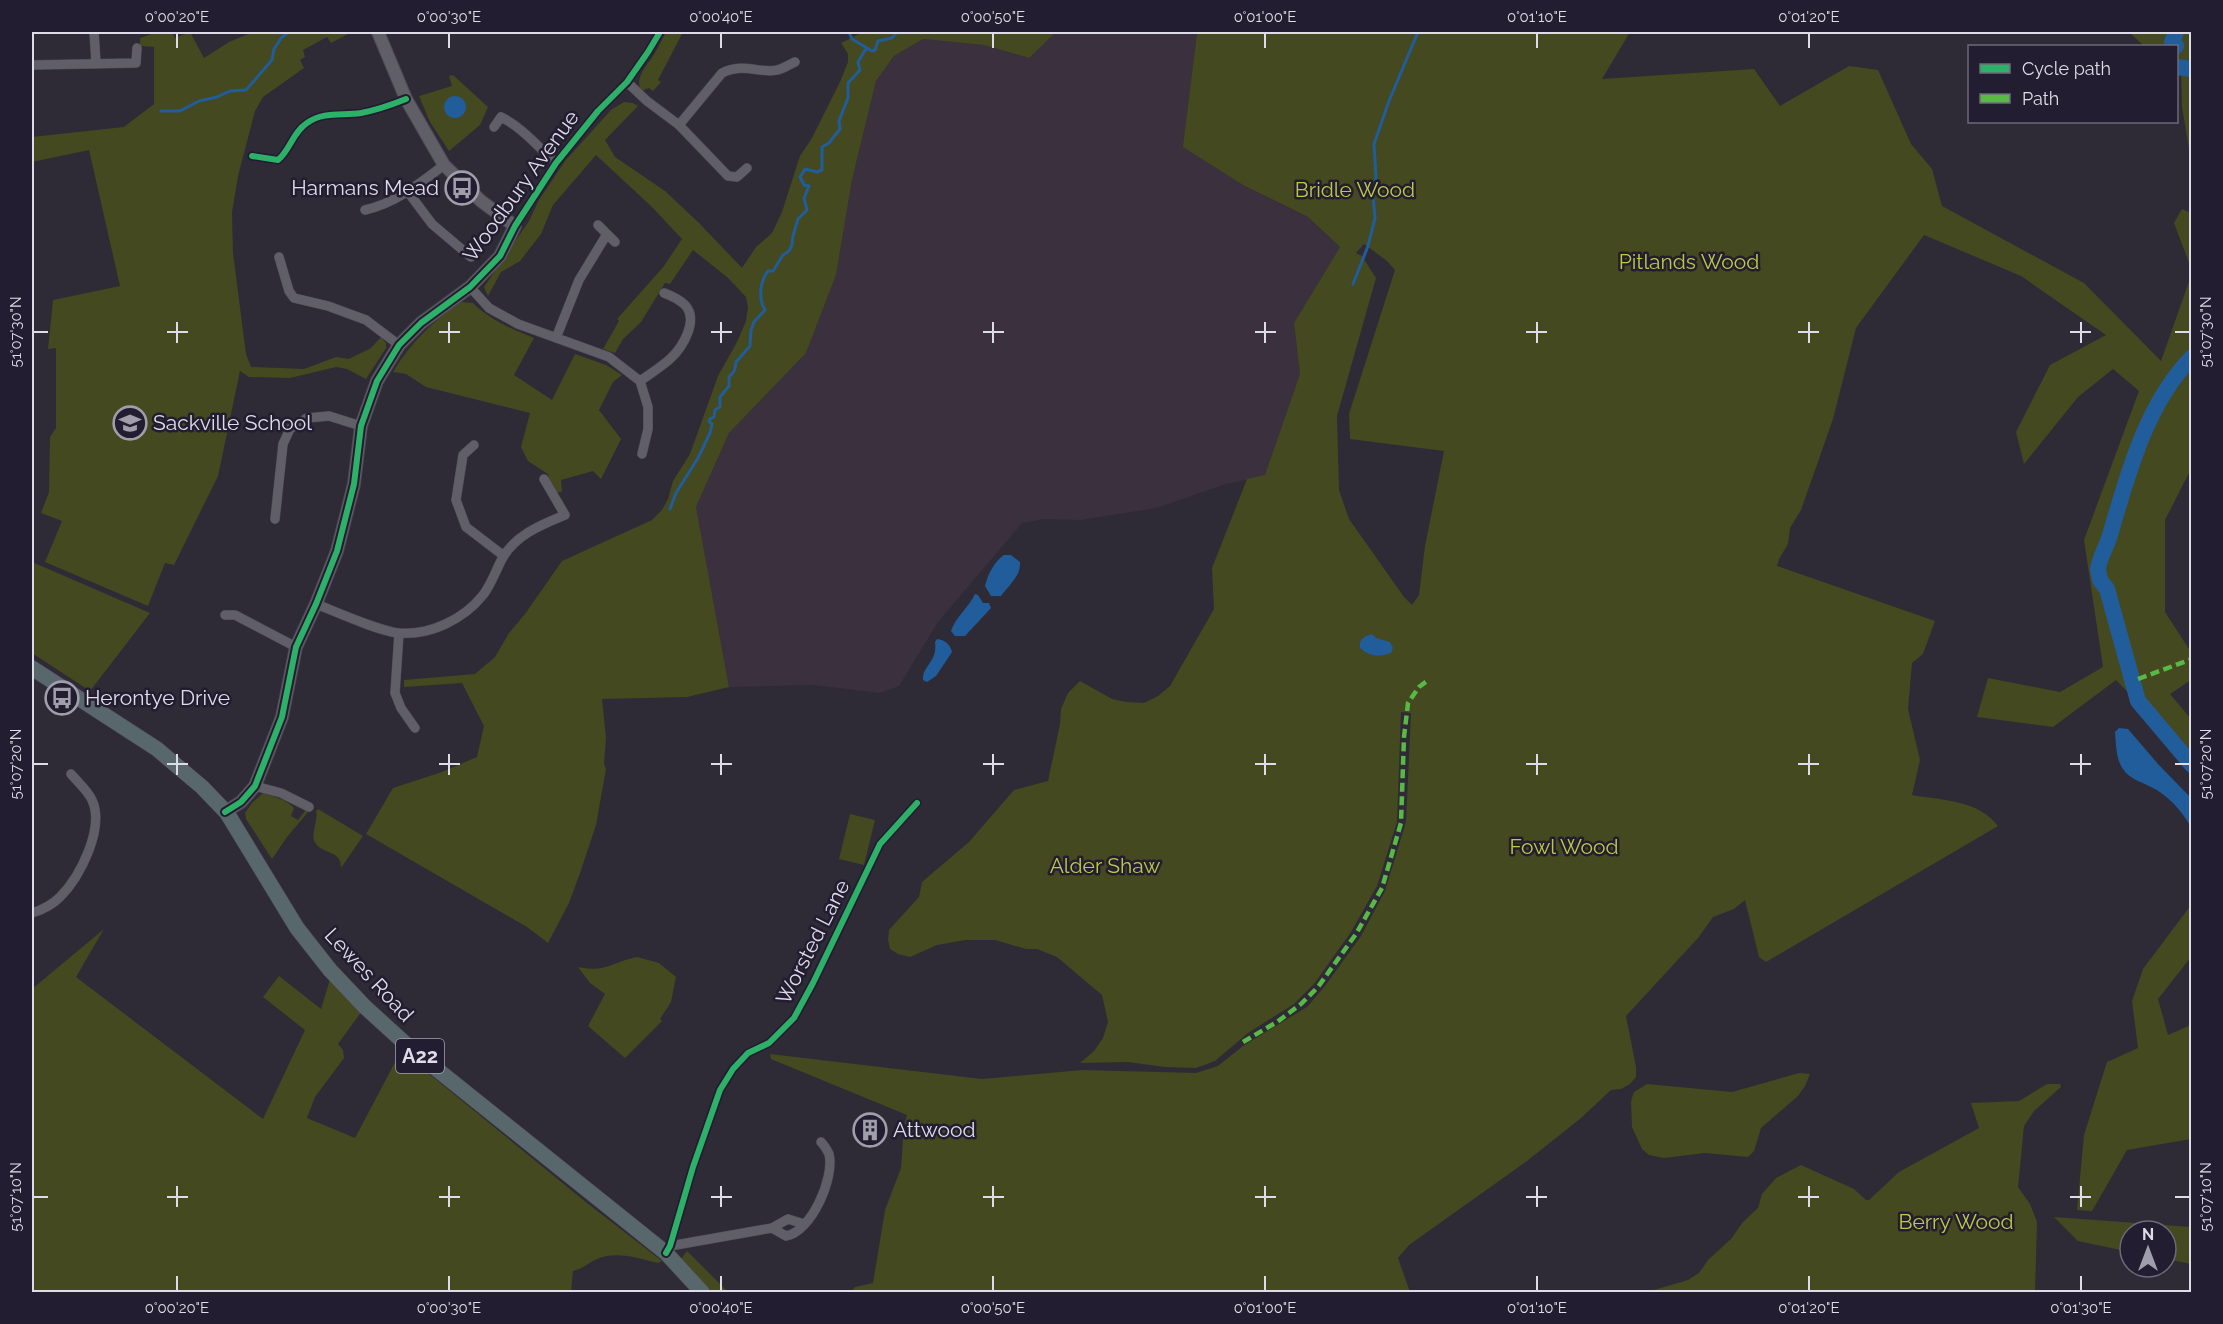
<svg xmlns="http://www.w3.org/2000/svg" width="2223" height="1324" font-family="Raleway,sans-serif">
  <rect width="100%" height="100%" fill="#2e2b36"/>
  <path fill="#3b303e" d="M1056,32L1197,33L1184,147L1243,185L1308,217L1340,247L1294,323L1300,374L1265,476L1226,484L1156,508L1081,520L1044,519L1022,523L938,622L899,686L880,693L814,685L729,687L696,507L729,433L806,353L836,275L852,180L876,81L894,56L923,39L984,45L1029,58Z"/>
  <path fill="#44491f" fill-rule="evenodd" d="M157,32H172L175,38L190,32L204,58L229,42L253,32H352L331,43L327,37L303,50L305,57L300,60L304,68L263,97L255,111L238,176L232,212L233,253L246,354L251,367L304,369L336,357L349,359L371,348L381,337L386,343V348L366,379L347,369L336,367L290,378L249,377L240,371L218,476L174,565L165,563L148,606L45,562L62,521L41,513L49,492L50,437L56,428V348L48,349L53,300L120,286L89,150L32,162V137L124,127L154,104V47L140,46V38Z
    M666,32H683L658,80L661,82L653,91L649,88L641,91C634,76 648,65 655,53C659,46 662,39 666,32Z
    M863,32H1056L1029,58L984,45L923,39L894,56L876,81L852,180L836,275L806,353L729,433L696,507L729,687L687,697L602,699L606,738L604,764L606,769L596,825L580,873L569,903L548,943L527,927L366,834L393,788L442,772L477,757L484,726L462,683L404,687V680L475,674L495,657L509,633L525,614L562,561L652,520L662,510L668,499L673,481L690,454L718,376L737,342L746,321L748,307L746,297L727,277L693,250L670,284L665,283L641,322L623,339L615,353L603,349L619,321L617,319L664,266L682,239L652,207L596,155L553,205L541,234L520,261L501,272L488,296L484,287L529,221L539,200L565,161L611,110L624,102L633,103L638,106L605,140L615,157L665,191L700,224L742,268L756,247L772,233L782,212L800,156L812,138L840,82L848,62V54L841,43Z
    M1194,32H1630L1602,79L1754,69L1780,106L1849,66L1878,70L1911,144L1932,169L1942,206L2084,283L2161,361L2191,276V469L2165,520V612L2191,652V680L2170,694L2191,719V757L2116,680L2053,727L1977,717L1988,678L2060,692L2103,667L2084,540L2139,391L2113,369L2078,397L2024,464L2016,432L2050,365L2106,335L2021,276L1924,235L1856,328L1833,419L1801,510L1790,528L1788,544L1779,559L1777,566L1935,621L1923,654L1912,663L1908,709L1920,760L1912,795C1941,800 1979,800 1998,826L1766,962L1759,957L1745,900L1734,909L1713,917L1698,938L1626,1016L1636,1067V1077L1630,1084L1621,1089L1611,1090L1581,1118L1527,1161L1409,1245L1398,1258L1410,1292H851L855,1287L873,1283L885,1210L901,1168L904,1126L907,1115L771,1059L770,1054L982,1079L1082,1070L1196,1073L1218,1066L1243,1046L1307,1007L1325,986L1361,936L1385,891L1406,822L1411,713L1401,712L1397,822L1377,886L1351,932L1314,984L1294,1004L1248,1033L1215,1061L1196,1068L1165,1067L1128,1062L1080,1063L1094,1051L1103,1038L1108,1022L1102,995L1057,957L1037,949H1026L995,940H965L937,945L910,957L898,954L890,949L888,940L889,930L919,897L922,882L969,842L1014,790L1048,781L1060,724L1061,709L1068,693L1080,681L1112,699L1126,702L1144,703L1158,696L1170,686L1214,609L1212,568L1247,479L1265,475L1300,374L1294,323L1340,247L1308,217L1243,185L1183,147L1197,33ZM1364,244L1387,261L1395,270L1349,414L1350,439L1444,451L1425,546L1419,595L1412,605L1404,597L1349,519L1339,490L1337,416L1376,278L1362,256L1356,253Z
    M2129,32H2191V161L2182,107L2181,66L2177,65L2176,46H2144Z
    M453,75L488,107L480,125L449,151L430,122L419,96L452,86L449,76Z
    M2182,209L2191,213V268L2174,223Z
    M460,302L473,303C490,320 512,329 534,338L514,375L552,400L575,354L606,365L622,375L613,382L599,410L621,439L601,479L593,471L561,480L562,492L554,493L548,474L528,461L521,447L530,413L426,387L406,374L393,372C412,341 431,324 460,302Z
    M32,562L150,613L90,691L32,653Z
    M263,793C274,797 286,799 294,808L291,816L298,820L305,811L308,812L287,837L272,859L246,819L245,813L252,803Z
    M318,809L363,836L341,868C341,850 325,855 316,844C309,836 319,820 316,811Z
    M850,814L875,820L864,865L839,859Z
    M2191,905V957L2158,999L2168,1035L2191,1025V1139L2127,1150L2092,1211L2077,1210L2084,1135L2107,1062L2138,1048L2132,1001L2143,969Z
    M104,929L76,977L263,1119L305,1030L263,997L279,976L321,1009L331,976L362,1011L338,1044L343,1050L344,1058L315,1097L307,1118L355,1138L401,1051L587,1203L662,1261L658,1263C638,1258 615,1250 595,1260C587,1264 582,1269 573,1271L571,1292H32V989Z
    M637,957L659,963L676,977L671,1002L660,1019L662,1021L625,1058L588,1026L605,994L590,983L578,967C606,973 612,962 637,957Z
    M1799,1073L1810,1074L1805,1086L1798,1096L1761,1128L1754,1151L1748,1157L1705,1153L1664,1158L1649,1155L1642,1149L1632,1127L1631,1101L1634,1092L1647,1084L1732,1092Z
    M2047,1084H2060L2061,1087L2034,1111L2024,1126L2018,1187L2030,1204L2037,1222L2035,1292H1647L1688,1280L1699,1273L1708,1260L1731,1239L1743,1222L1758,1208L1762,1194L1776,1178L1801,1165L1854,1189L1866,1200H1869L1899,1172L1979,1128L1971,1103L2019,1101Z
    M2054,1217L2191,1227V1264L2166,1259V1231H2130V1252L2078,1241Z
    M687,1251L728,1292H709L681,1259Z"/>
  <path fill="#215d9b" d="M444 107a11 11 0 1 1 22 0a11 11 0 1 1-22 0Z
    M1004,555H1011L1020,562C1021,576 1009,585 1001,596H991L985,586C988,574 994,562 1004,555Z
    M975,594L978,595L983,603H989L991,608L965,636H955L951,631C955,618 969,607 975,594Z
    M1372,634L1376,638L1390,642L1393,648L1391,653C1379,657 1370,657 1360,648C1359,638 1364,637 1372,634Z
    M937,639C945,640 950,644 952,652L936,676L927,682L923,680C922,666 938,662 935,642Z
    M2119,728L2128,729L2158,764L2191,798V827C2182,811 2168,795 2151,787C2142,782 2129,779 2123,769C2116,760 2116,743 2115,732Z"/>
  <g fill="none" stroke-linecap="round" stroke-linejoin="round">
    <path stroke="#215d9b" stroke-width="3" d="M849,32L852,39L872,51L875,50L878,41L892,38L897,32
      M1003,32H1006
      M161,111H180L199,101L217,97L230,91L246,90L272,60L274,49L282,37L289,32
      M1353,284L1368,246L1375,218L1373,195L1376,177L1374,144L1389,101L1418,32
      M670,509L676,493L698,458L710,433L712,424L709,421L710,419L714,417L715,410L720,407V397L729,386V377C735,371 735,370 736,362L750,346L751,330L754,322L765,310C758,299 760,281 768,271H773L783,255L789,251L792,245L793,236L798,219L807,210L804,198L809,186L804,185L800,177L805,169L817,172L822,170V147L829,143L840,129L839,121L848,98V83L860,70L858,62L865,50L868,49"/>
    <path stroke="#215d9b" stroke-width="16" d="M2176,46L2172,42L2176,32
      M2176,67L2192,69
      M2192,357C2146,404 2128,474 2110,535C2107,546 2099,558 2098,569L2100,580L2107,589L2138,701L2192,765"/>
    <g stroke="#4b4952" stroke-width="10">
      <path id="minor" d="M94,32L96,63
        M32,65L136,63L137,48
        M627,82L647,101L679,125L728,176L737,177L747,168
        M679,125L722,73C744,62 760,74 777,70C783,69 790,64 795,62
        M494,127L501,117C523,128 538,147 556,163
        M252,156L278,160C290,150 293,132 307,123C324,111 342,116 361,113C377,110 391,105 406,99
        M408,192L432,224L471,257
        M365,210C396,203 419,184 444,165
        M598,225L615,242
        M515,226L556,163L598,111L627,82L648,52L660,32
        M279,257L289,291L294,298L328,306L366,320L399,345
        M470,287L489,308L518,324L609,357L640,381L648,407V429L642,454
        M556,338L579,280L607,234
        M640,381C650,374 661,367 670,359C683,347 699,320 685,305C679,299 672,296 664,293
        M474,445L463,455L456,500L466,527L504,556
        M275,519L283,444L290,429L307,418L329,416L361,426
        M316,604C339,613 376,630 398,633C430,636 464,619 483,595C491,585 496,570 502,559C515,535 541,525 565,515L544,479
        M225,615H235L296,647
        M399,633L395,693L401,708L415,728
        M255,786L281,793L309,807
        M32,913C42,910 52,905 60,897C80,877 105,828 92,800C88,791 78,782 71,774
        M772,1228L788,1219L804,1224
        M670,1246L772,1228L786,1236C811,1232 835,1178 829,1154C827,1150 824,1145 821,1142
        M666,1253L670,1246L693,1167L720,1090L733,1069L748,1053L769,1043L794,1018L813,983L880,844L917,803"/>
    </g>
    <g stroke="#4b4952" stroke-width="14">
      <path id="tertiary" d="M225,812L241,802L255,786L282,717L296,647L316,604L337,551L354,484L361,426L377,381L399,345L421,323L470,287L500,256L515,226L481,201L444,165L406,99L378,32"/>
    </g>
    <g stroke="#4b4952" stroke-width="16">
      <path id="trunk" d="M32,668L157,749L202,787L227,813L297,928L330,970L364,1006L409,1047L666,1253L702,1292"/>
    </g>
    <use href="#minor" stroke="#605e66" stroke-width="9"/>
    <use href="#tertiary" stroke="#605e66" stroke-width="12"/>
    <use href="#trunk" stroke="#58676c" stroke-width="15"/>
    <path stroke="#58b947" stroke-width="4.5" stroke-dasharray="9 4.5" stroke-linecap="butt" d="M2138,679L2192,659
      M1243,1042L1277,1022L1301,1004L1318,987L1356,934L1382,888L1401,823L1404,737L1408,703L1419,687L1427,681"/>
    <g stroke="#221d30" stroke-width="10">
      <path id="cycleway" d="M252,156L278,160C290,150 293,132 307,123C324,111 342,116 361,113C377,110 391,105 406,99
        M225,812L241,802L255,786L282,717L296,647L316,604L337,551L354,484L361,426L377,381L399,345L421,323L470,287L500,256L515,226L556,163L598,111L627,82L648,52L660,32
        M666,1253L670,1246L693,1167L720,1090L733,1069L748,1053L769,1043L794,1018L813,983L880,844L917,803"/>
    </g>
    <use href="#cycleway" stroke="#2db169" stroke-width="6"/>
  </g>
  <path fill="none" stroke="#dedce9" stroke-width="2" d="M177,33V48M449,33V48M721,33V48M993,33V48M1265,33V48M1537,33V48M1809,33V48M177,322V343M449,322V343M721,322V343M993,322V343M1265,322V343M1537,322V343M1809,322V343M2081,322V343M33,332H48M167,332H188M439,332H460M711,332H732M983,332H1004M1255,332H1276M1526,332H1547M1798,332H1819M2070,332H2091M2175,332H2190M177,754V775M449,754V775M721,754V775M993,754V775M1265,754V775M1537,754V775M1809,754V775M2081,754V775M33,764H48M167,764H188M439,764H460M711,764H732M983,764H1004M1255,764H1276M1526,764H1547M1798,764H1819M2070,764H2091M2175,764H2190M177,1186V1207M449,1186V1207M721,1186V1207M993,1186V1207M1265,1186V1207M1537,1186V1207M1809,1186V1207M2081,1186V1207M33,1197H48M167,1197H188M439,1197H460M711,1197H732M983,1197H1004M1255,1197H1276M1526,1197H1547M1798,1197H1819M2070,1197H2091M2175,1197H2190M177,1276V1291M449,1276V1291M721,1276V1291M993,1276V1291M1265,1276V1291M1537,1276V1291M1809,1276V1291M2081,1276V1291"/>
  <defs>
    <g id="bus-ring" transform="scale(1.725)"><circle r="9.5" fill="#221d30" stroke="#a09eaa" stroke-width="1.5"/><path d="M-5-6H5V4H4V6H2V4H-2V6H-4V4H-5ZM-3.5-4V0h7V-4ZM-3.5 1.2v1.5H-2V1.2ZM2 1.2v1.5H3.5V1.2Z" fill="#a09eaa"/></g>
    <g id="school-ring" transform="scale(1.725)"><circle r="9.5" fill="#221d30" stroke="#a09eaa" stroke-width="1.5"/><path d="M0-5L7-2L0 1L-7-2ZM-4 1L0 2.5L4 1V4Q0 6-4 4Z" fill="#a09eaa"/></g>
    <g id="building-ring" transform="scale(1.725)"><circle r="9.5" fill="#221d30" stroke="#a09eaa" stroke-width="1.5"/><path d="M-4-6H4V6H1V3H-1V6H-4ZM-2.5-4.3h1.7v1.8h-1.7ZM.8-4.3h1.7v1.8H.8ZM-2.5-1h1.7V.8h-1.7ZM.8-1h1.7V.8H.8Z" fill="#a09eaa"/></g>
  </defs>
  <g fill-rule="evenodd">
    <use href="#bus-ring" x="462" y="188"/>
    <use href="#school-ring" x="130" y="423"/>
    <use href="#bus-ring" x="62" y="698"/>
    <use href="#building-ring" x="870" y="1130"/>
  </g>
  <g text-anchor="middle" stroke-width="5" stroke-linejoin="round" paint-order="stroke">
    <rect fill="#221d30" stroke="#a6a3b2" stroke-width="1.5" x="396" y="1039" width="48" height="34" rx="4.5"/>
    <g font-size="20" font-weight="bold" fill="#dedce9">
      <text x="420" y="1063">A22</text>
    </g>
    <g font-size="21" fill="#dedce9" stroke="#221d30">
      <text transform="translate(521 186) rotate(-54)" y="7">Woodbury Avenue</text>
      <text transform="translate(813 942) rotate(-63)" y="7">Worsted Lane</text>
      <text transform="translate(369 975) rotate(47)" y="7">Lewes Road</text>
    </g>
    <g font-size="21" fill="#dedce9" stroke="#221d30" text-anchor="start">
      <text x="439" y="195" text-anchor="end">Harmans Mead</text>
      <text x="153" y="430">Sackville School</text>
      <text x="85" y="705">Herontye Drive</text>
      <text x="893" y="1137">Attwood</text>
    </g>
    <g font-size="21" fill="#bcca43" stroke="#221d30">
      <text x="1355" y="197">Bridle Wood</text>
      <text x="1689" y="269">Pitlands Wood</text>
      <text x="1564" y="854">Fowl Wood</text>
      <text x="1105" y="873">Alder Shaw</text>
      <text x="1956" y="1229">Berry Wood</text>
    </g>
  </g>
  <rect width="2223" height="1324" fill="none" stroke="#221d30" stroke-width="66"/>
  <rect x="1968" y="45" width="210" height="78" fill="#221d30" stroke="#6d697a" stroke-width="1.5"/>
  <rect x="1980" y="64" width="30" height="9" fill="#2db169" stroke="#6d697a" stroke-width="1.5"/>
  <text x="2022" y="75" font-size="18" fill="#dedce9">Cycle path</text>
  <rect x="1980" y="94" width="30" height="9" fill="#58b947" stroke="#6d697a" stroke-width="1.5"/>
  <text x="2022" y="105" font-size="18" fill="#dedce9">Path</text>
  <g transform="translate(2148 1249)"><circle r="28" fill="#221d30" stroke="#6d697a" stroke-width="1.5"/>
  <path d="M0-4.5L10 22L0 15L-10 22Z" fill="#a09eaa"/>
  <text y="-9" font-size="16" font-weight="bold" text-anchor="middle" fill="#dedce9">N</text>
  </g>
  <rect x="33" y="33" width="2157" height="1258" fill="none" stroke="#dedce9" stroke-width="2"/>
  <g font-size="15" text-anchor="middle" fill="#dedce9">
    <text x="177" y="22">0°00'20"E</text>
    <text x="449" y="22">0°00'30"E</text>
    <text x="721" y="22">0°00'40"E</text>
    <text x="993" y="22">0°00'50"E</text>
    <text x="1265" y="22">0°01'00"E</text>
    <text x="1537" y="22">0°01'10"E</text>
    <text x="1809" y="22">0°01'20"E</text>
    <text transform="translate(16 332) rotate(-90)" y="5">51°07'30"N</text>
    <text transform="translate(2206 332) rotate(-90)" y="5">51°07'30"N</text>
    <text transform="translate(16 764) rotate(-90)" y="5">51°07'20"N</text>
    <text transform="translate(2206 764) rotate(-90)" y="5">51°07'20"N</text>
    <text transform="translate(16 1197) rotate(-90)" y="5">51°07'10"N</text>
    <text transform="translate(2206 1197) rotate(-90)" y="5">51°07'10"N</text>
    <text x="177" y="1313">0°00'20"E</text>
    <text x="449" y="1313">0°00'30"E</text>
    <text x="721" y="1313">0°00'40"E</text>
    <text x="993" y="1313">0°00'50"E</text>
    <text x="1265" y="1313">0°01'00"E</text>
    <text x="1537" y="1313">0°01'10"E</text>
    <text x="1809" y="1313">0°01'20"E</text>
    <text x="2081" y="1313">0°01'30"E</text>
  </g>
</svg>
